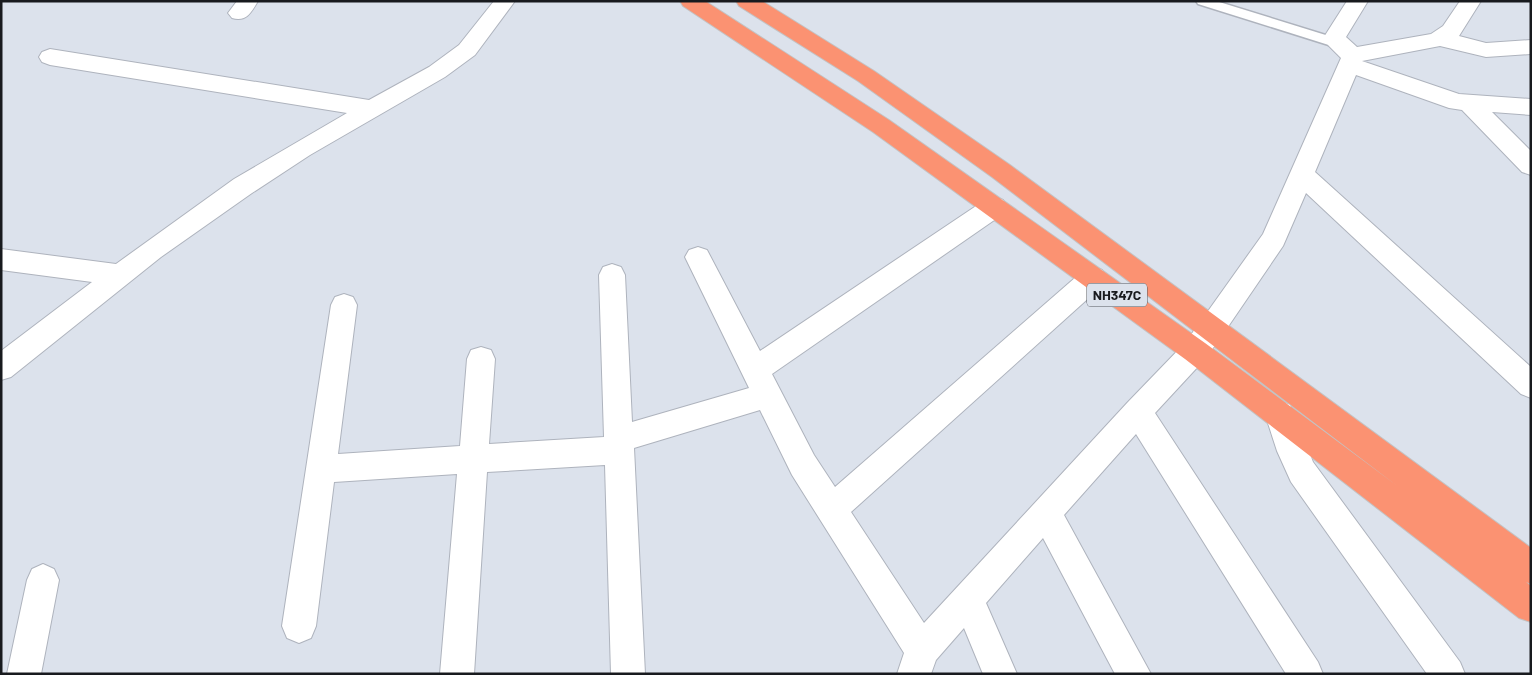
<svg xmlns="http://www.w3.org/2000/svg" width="1532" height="675" font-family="Barlow,sans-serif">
  <rect width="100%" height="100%" fill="#dce2ec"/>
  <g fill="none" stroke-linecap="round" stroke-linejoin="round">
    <g stroke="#aeb3bd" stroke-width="3">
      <path id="service" d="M1196,1H1216L1345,41L1346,44L1340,48L1335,47L1198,4Z"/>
    </g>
    <g stroke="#aeb3bd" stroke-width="2">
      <path id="minor" d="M237,1H258C251,13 246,22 232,18L228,13Z
        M494,1H515L475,55L445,77L310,155L252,193L161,257L11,377L1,380V351L92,282L1,270V249L116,264L234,179L347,113L50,65L42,62L39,57L42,52L50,49L369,100L429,67L459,45Z
        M1347,1H1368L1346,37L1357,47L1431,34L1443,26L1460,1H1481L1459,36L1486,43L1531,40V54L1486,57L1440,46L1362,61L1459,94L1531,99V115L1492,112L1531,151V175L1522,172L1462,110L1449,108L1356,75L1315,172L1531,367V398L1521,394L1306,193L1283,246L1221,337L1205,359L1155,413L1318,662L1323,674H1286L1136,434L1064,515L1151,674H1115L1043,538L986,603L1017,674H983L964,628L936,660L931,674H897L904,653L792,475L760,410L634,448L645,674H611L605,465L487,472L474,674H440L457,474L334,482L316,626L311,638L299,643L287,638L282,626L331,305L335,297L344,294L353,297L357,305L338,454L460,446L467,359L471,350L481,347L491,350L495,359L489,444L604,437L599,275L603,267L612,264L621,267L625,275L632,422L749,388L685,257L689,250L698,247L707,250L760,351L985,200L994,197L1003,200L1006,207L1003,214L772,374L814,455L835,487L1084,270L1093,267L1102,270L1106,278L1102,286L851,512L924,623L1128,402L1185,343L1201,321L1263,234L1341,58L1328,45L1324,37Z
        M1280,401L1290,405L1313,462L1460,662L1465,674H1427L1291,482L1277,451L1265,414L1270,405Z
        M43,564L54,569L59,580L41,674H7L27,580L32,569Z"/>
    </g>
    <g stroke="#c3c3c4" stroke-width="2">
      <path id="trunk" d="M680,1H705L889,120L1205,343L1396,485L992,177L858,81L739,6L736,1H762L874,71L1010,165L1531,548V584L1526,582L1531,586V622L1519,618L1185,359L873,132L683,6Z"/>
    </g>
    <use href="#service" fill="#fff" fill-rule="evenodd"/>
    <use href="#minor" fill="#fff" fill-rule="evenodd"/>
    <use href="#trunk" fill="#fb9272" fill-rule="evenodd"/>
  </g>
  <g text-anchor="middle" stroke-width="5" stroke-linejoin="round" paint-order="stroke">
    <rect fill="#dce2ec" stroke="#53565c" stroke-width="1" x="1087" y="283.5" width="60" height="23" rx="4"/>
    <g font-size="14" font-weight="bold" fill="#181a1e">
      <text x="1117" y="300">NH347C</text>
    </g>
  </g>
  <rect width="1532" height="675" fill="none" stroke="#181a1e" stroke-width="5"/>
</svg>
